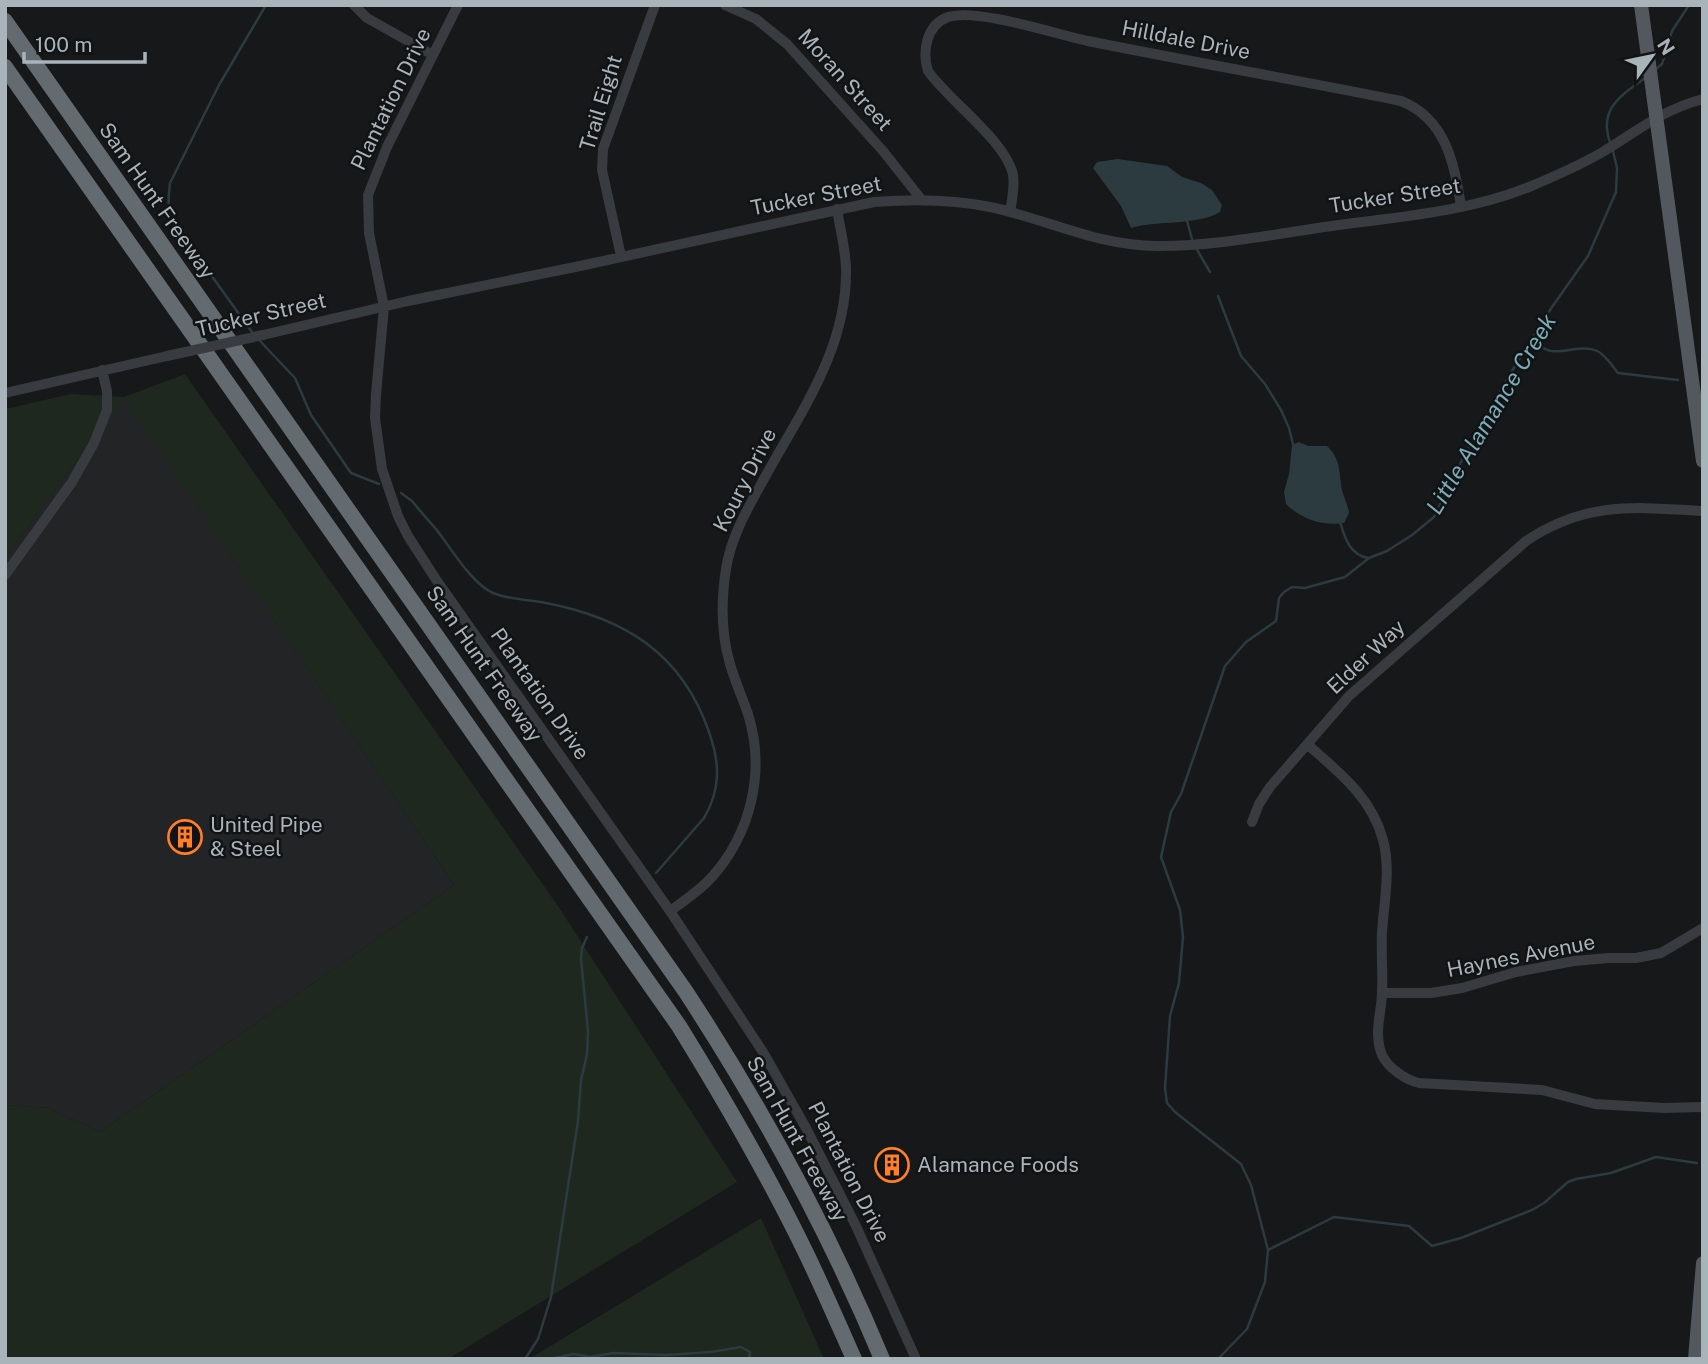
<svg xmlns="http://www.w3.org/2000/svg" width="1708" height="1364" font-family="'Public Sans',sans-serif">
  <rect width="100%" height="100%" fill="#171819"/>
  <path fill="#232426" d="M124,397L454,885L100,1132L48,1108L5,1105V557Z"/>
  <path fill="#1f281e" d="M185,374L558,906L737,1182L448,1359H5V1105L48,1108L100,1132L454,885L124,398L5,557V409L71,394L124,397Z
    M761,1218L824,1359H529Z"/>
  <path fill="#2c3b3f" d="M1118,159L1167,166L1182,177L1201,183L1212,190L1222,205L1220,212C1196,226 1158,220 1131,228L1121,206L1093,168L1097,162Z
    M1299,442L1308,446H1327C1341,459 1339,473 1342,490C1344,498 1348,505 1349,513L1344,523C1322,526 1301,519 1286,504L1284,492L1289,474L1292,445Z"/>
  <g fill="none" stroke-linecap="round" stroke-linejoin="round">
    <path stroke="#2c3b3f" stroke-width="2.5" d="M1656,69L1662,64L1672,31L1689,5
      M1611,145C1597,110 1620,96 1645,78
      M1186,217L1192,239
      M1196,248L1210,272
      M1218,296L1241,356L1265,384L1281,410L1289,428L1294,448
      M252,332L175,225C167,211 168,199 170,183L219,85L266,5
      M1532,337C1551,366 1575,340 1599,352C1606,356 1613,367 1618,373L1678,380
      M259,340L295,378L311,415L351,473L379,484
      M401,493L412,501C420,511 428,520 436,529C451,548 471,583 493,593C509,600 528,599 546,603C624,618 682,653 709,732C720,763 721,789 704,818L656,873
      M1340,522C1345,538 1349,554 1368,558
      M1268,1250L1334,1217L1409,1226L1432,1246L1461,1238L1532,1210L1544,1203L1568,1182L1576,1179L1611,1173L1656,1157L1697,1163
      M525,1359L538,1339L551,1297L578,1121L581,1080L587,1055L588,1031L581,959L582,948L587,937
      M549,1359L574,1354L590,1357L613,1353L666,1355L711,1352L741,1347L750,1352L749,1359
      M1218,1359L1247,1329L1265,1282L1268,1250L1251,1185L1241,1164L1175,1112L1167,1103L1165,1088L1170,1016L1179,983L1183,937L1180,910L1161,857L1171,812L1181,794L1225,666L1246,642L1276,621L1279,598L1284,592L1292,587L1305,588L1345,577L1369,558L1387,551L1412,535L1434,517L1462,460L1510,374L1552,307L1588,256L1616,192L1617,168L1613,151"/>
    <path stroke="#383b3f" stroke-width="10" d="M354,5L367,18L433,55
      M458,5L387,147L368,195L369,233L384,307L376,394L375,418L382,469L398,516L408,536L437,581L670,911L763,1052L806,1128L856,1226L916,1359
      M725,5L756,19L787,44L883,151L921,199
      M1010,212C1012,200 1015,187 1013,175C1007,142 948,100 928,71C922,52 926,25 948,17C978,8 1055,34 1088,41C1192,62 1297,80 1401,101C1446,119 1454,163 1461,206
      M621,256L602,170L603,149L655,5
      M263,335L408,301L580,266L874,202C913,199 951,199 990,207C1047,219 1100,247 1159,246C1217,246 1275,234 1332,226C1398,217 1467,212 1529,187C1553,177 1578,166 1601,153C1638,131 1659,111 1703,99
      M5,393L167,356
      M5,575L72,482L94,443L107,410V391L102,370
      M1308,745C1340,773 1372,798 1383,840C1391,869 1384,903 1382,932C1381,952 1383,971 1382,991C1382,1013 1373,1032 1382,1055C1388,1068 1406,1080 1419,1083L1542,1090L1595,1104L1664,1108L1703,1107
      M1252,822L1259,804L1270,787L1349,696L1526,541C1586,501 1634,507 1703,511
      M670,911C684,901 699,891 711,878C751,834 766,771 748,714C742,697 735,681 730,664C721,634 721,601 726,569C731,536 749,506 765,477C802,410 848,347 846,267C845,247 840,228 837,209
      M1382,993H1431L1462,988L1516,972L1574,961L1609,958H1636L1661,953L1703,928"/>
    <path stroke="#53585e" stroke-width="14" d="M1641,5L1703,461
      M1695,1359L1703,1263"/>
    <path stroke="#636a70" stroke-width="16" d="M5,21L686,992C763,1110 828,1229 882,1359
      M5,67L679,1026C724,1099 767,1173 805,1251C822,1286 838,1323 854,1359"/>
    <path stroke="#383b3f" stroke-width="10" d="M167,356L263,335"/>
  </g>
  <defs>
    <g id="building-ring" transform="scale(1.75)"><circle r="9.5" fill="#121314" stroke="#ff7e29" stroke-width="1.5"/><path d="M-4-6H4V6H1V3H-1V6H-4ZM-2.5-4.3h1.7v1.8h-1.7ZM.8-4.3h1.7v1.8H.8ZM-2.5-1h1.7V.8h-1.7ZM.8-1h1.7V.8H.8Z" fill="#ff7e29"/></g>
  </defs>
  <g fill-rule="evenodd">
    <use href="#building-ring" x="185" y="837"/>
    <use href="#building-ring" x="892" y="1165"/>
  </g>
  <g text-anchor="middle" stroke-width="5" stroke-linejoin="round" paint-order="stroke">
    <g font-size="21" fill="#a8b3ba" stroke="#121314">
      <text transform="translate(1186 40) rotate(11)" y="7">Hilldale Drive</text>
      <text transform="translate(845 80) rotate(48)" y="7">Moran Street</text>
      <text transform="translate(391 99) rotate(-64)" y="7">Plantation Drive</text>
      <text transform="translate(601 103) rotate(-73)" y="7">Trail Eight</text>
      <text transform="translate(816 196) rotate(-11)" y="7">Tucker Street</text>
      <text transform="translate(1395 196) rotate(-9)" y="7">Tucker Street</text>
      <text transform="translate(157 201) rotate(55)" y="7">Sam Hunt Freeway</text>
      <text transform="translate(261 315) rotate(-13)" y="7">Tucker Street</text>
      <text transform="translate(745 480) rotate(-63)" y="7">Koury Drive</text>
      <text transform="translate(1366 657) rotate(-43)" y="7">Elder Way</text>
      <text transform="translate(484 664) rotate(55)" y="7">Sam Hunt Freeway</text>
      <text transform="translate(540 694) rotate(55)" y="7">Plantation Drive</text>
      <text transform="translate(1521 956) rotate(-11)" y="7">Haynes Avenue</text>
      <text transform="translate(797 1139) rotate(61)" y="7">Sam Hunt Freeway</text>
      <text transform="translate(849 1172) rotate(63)" y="7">Plantation Drive</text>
    </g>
    <g font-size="21" fill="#a8b3ba" stroke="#121314" text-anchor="start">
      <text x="210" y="832">United Pipe<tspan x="210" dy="24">&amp; Steel</tspan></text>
      <text x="917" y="1172">Alamance Foods</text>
    </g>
    <g font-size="23" font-style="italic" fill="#7cacb8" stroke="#121314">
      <text transform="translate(1491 414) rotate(-59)" y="8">Little Alamance Creek</text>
    </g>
  </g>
  <rect width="1708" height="1364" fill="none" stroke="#a8b3ba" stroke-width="14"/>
  <g transform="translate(1652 56) rotate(57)" stroke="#121314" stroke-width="5" paint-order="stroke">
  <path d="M0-5L12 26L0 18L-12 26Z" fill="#a8b3ba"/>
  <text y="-10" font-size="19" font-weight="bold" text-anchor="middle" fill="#a8b3ba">N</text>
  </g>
  <path d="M24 52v10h121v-10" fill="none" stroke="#a8b3ba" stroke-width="3.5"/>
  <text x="35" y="52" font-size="21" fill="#a8b3ba" stroke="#121314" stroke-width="5" paint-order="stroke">100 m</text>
</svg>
